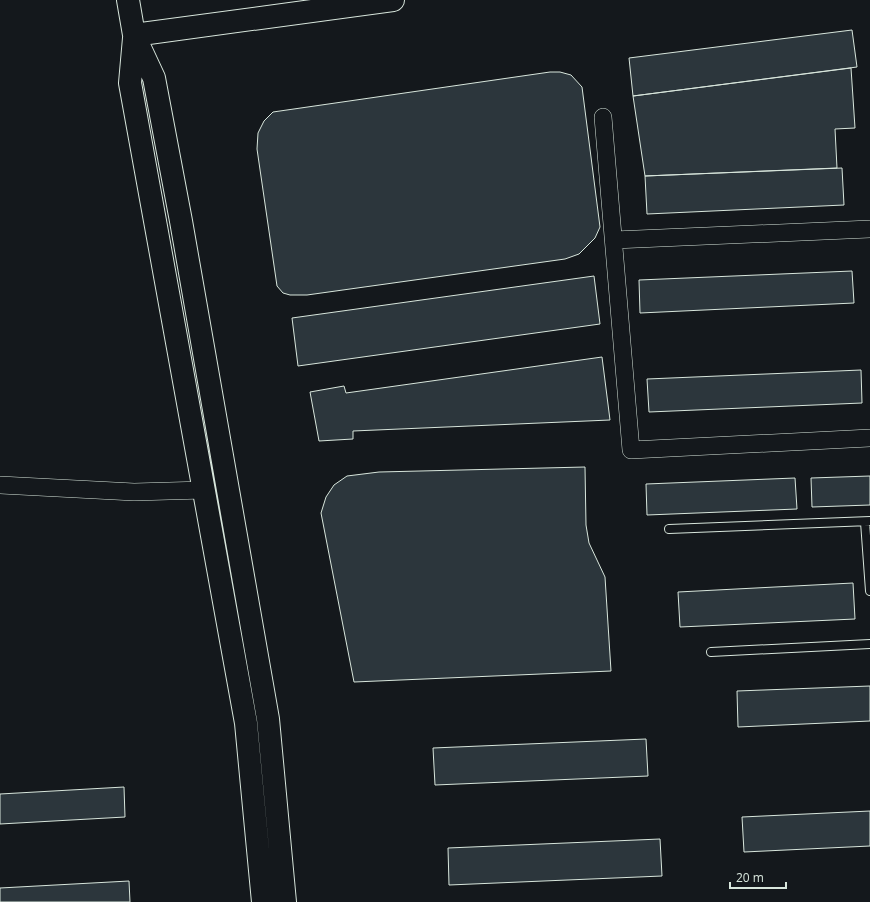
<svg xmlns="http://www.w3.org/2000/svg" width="870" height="902" font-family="'Open Sans',sans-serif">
  <rect width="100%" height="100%" fill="#14181c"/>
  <path fill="#2c363c" stroke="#d8e6dc" d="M852,30L857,67L633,96L629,58Z
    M851,68L855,128L835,129L837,168L645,176L633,96Z
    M550,72H560L571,75L582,87L600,227L595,238L579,254L565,259L307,295H290L283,293L277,286L257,149L258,133L264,121L273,112Z
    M842,168L844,205L647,214L645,176Z
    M852,271L854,303L640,313L639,280Z
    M594,276L600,324L298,366L292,318Z
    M602,357L610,420L353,431V439L319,441L310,392L344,386L346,393Z
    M861,370L862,403L649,412L647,379Z
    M585,467L586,525L589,543L605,577L611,671L354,682L321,513L326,497L334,485L347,476L379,472Z
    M870,476V505L812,507L811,478Z
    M795,478L797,509L647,515L646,484Z
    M853,583L855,619L680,627L678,592Z
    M870,686V721L738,727L737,691Z
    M646,739L648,776L435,785L433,748Z
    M124,787L125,817L0,824V794Z
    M870,811V846L744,852L742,817Z
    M660,839L662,876L449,885L448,848Z
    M129,881L130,902H0V888Z"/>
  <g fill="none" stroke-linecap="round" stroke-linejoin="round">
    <g stroke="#d8e6dc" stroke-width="10">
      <path id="lane" d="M865,522L870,591
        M669,529L870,521
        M711,652L870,644"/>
    </g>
    <g stroke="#d8e6dc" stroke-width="18">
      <path id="street" d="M603,117L631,450L870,438
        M614,240L870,229
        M0,485L134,492L204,490"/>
    </g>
    <g stroke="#d8e6dc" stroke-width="24">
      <path id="secondary" d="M128,0L134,35L154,78L181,221L268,719L285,902
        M134,35L393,0
        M134,38L130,83L246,723L263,902"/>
    </g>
    <use href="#lane" stroke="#14181c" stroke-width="8"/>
    <use href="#street" stroke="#14181c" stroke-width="17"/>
    <use href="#secondary" stroke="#14181c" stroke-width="22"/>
  </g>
  <path d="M730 882v6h56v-6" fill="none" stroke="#d8e6dc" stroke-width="2"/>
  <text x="736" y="882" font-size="12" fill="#d8e6dc" stroke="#14181c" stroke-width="3" paint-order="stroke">20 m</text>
</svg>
